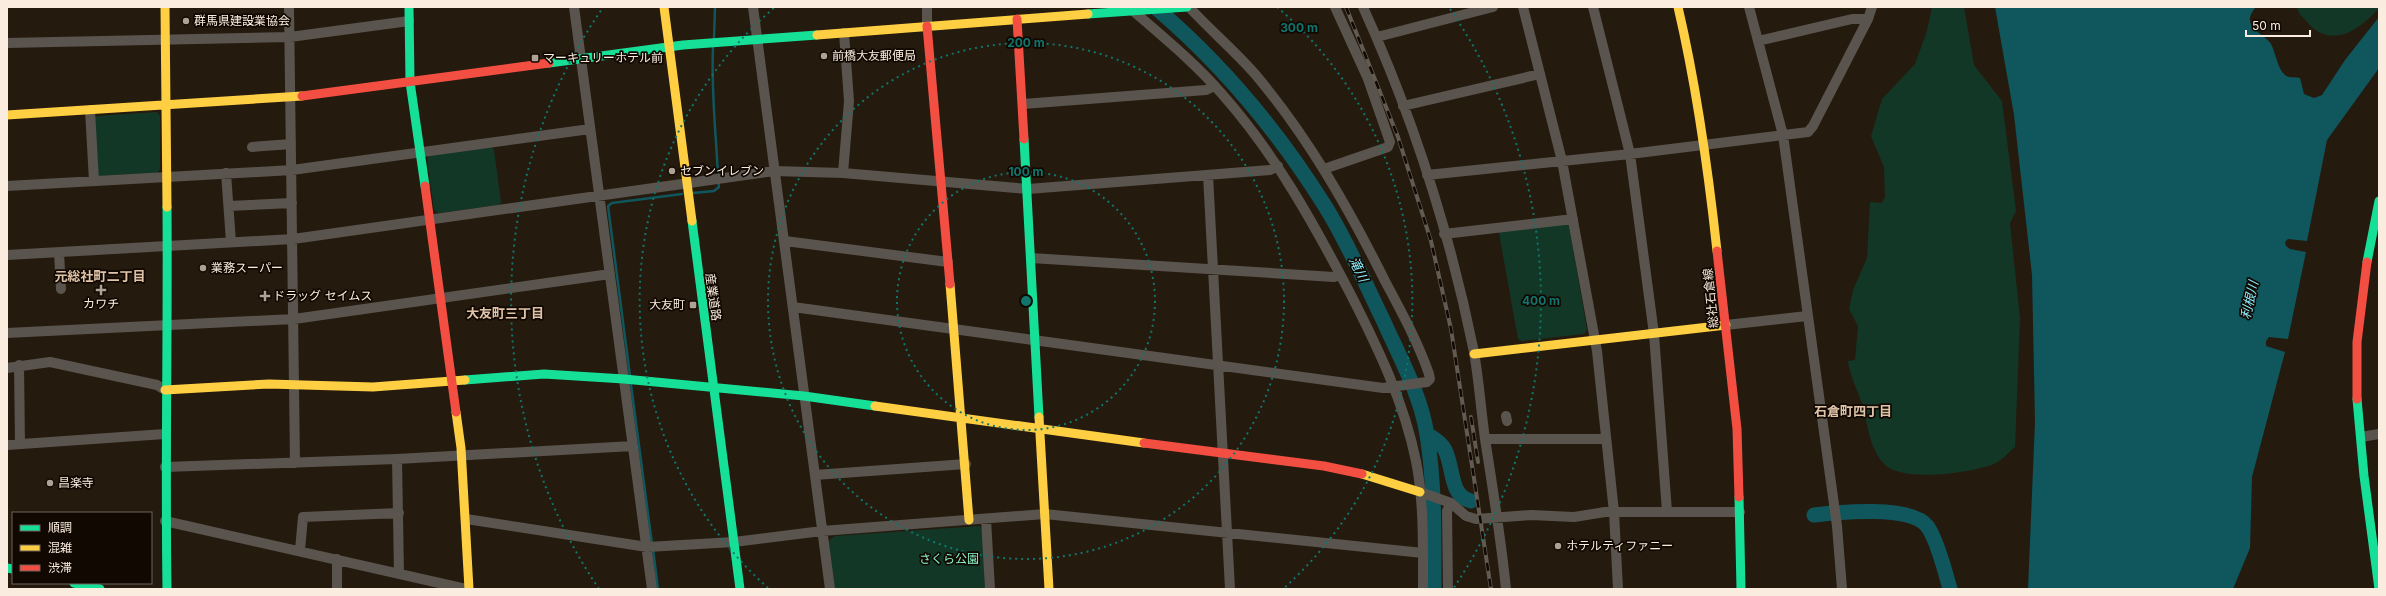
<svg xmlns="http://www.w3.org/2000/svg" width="2386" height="596" font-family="Inter,'Noto Sans JP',sans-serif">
  <rect width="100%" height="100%" fill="#251a0e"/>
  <path fill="#133727" d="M1932,7H1964L1974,65L2002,101L2016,211L2010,223L2020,318L2015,447C2009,452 2003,459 1996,463C1975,473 1901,483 1884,464C1868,446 1868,422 1861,401C1856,387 1850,375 1848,361L1855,360L1858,326L1849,309L1853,290L1867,258L1870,202L1882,203L1885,197L1884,167L1871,136L1882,99L1915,64L1927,31Z
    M2297,7H2379V8C2360,30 2331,50 2307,22C2302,16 2299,15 2297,7Z
    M157,112L160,116V169L157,173L99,176L96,173L93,119L97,116Z
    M491,147L494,150L501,202L499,205L439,213L434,210L427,159L430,154Z
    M1564,223L1569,226L1587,330L1584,334L1522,341L1518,339L1499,233L1501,230Z
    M980,526L983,532L985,589H834L827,542L835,536Z"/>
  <path fill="#0f565d" d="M1995,7H2256C2238,27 2265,33 2271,44C2276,53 2277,68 2285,75C2290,79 2294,76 2300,78L2304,94L2314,98L2322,95L2345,60L2379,17V68L2327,140L2307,241L2288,239L2285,242L2286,246L2290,249L2306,252L2288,339L2269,337L2266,341V346L2285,352L2252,477L2250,548L2233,589H2028L2035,422L2032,275L2014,115Z"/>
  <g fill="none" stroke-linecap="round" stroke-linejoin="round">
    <path stroke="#0f565d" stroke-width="2.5" d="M714,38L715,7
      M713,47C711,91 716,133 718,176
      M693,193L714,191L719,187L718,181
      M630,376L608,206L612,203L682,194
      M631,385L652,544
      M653,549L658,589"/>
    <path stroke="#0f565d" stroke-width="15" d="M1155,7C1222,64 1278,131 1325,206C1348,243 1365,283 1384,322C1400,358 1421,395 1427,435C1435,485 1434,538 1434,589
      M1427,434C1434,439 1441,442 1445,450C1454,467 1449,496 1471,501
      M1814,515C1838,512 1911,505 1927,526C1936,537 1946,574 1950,589"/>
    <path stroke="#5a544e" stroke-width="10" d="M289,7L295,463
      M574,7L652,589
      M753,7L830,589
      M927,7V26
      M1363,7C1413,117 1450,234 1474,352C1479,381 1481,410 1485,439C1493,489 1501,539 1506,589
      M1523,7L1562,161L1597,351L1614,512L1618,589
      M1593,7L1630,154L1654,334L1667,512
      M1749,7L1783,135L1837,526L1842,589
      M1131,9C1162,36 1194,62 1222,94C1276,155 1314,224 1351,295C1378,348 1404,402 1416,461C1424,502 1423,547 1423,589
      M1377,37L1493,7
      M1758,41L1852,19H1868
      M7,43L290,37L409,21
      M1023,104L1206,90L1214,86
      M1403,106L1540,74
      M90,110L94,181
      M252,147L291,144
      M1324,169L1388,147L1390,142L1368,79L1335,7
      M226,173L231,242
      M843,173L849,101L844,33
      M1208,175L1230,589
      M1427,175L1630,154L1808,132L1813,126L1868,19L1872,7
      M7,186L292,170L590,129
      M229,206L292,203
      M1444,234L1573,219
      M785,241L948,262
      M59,253L61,289
      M7,255L293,239L774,171L843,173L1028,189L1270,170L1278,166
      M1031,258L1334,277L1340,275
      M793,307L1383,388L1427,382L1430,379L1429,374C1418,342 1401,311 1385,281C1348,207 1308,137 1255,74C1234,50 1210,30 1189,7
      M1726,325L1807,316
      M7,333L294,319L610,274
      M19,365L20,444
      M7,368L50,362L157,385L165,390
      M1506,416L1507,421
      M2361,437L2379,434
      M1485,439H1606
      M7,445L165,434
      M397,459L399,574
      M165,467L397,459L633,446
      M815,475L966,464
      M1420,492L1451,503L1466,516L1476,519L1531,515L1574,517L1605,512H1740
      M466,519L647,547L734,542L822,531L1045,514L1423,553
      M986,519L990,589
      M165,521L466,589
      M300,550L303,517L399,513
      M337,559V589
      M1448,589L1447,511L1451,503"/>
    <path stroke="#16e098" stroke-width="9" d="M409,7L410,82L425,186
      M1088,14L1187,7
      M549,63L683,45L817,35
      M1024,139L1039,417
      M167,207C168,334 165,462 167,589
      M692,221L740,589
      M2367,262L2379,201
      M465,380L544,374L624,379L804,396L875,406
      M2357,399L2364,476L2379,589
      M1739,497L1741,589
      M7,568L13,569
      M74,583L100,589"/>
    <path stroke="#ffcf43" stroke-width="9" d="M165,7L167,207
      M664,7L692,221
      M1678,7C1697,88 1708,168 1717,251
      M817,35L1088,14
      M7,115L302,96
      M950,284L969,520
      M1474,354L1726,325
      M165,390L269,384L373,387L465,380
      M875,406L1144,443
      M456,412L461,448L469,589
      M1039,417L1049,589
      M1362,474L1420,492"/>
    <path stroke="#f24e42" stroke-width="9" d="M1017,19L1024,139
      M927,26L950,284
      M302,96L549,63
      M425,186L456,412
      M1717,251L1737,429L1739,497
      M2357,399V342L2367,262
      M1144,443L1324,466L1362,474"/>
    <g stroke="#615b52" stroke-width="4">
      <path id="rail" d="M1346,7L1398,137L1431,241L1451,329L1491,589
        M1471,417L1478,462"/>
    </g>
    <use href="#rail" stroke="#110802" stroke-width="2.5" stroke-dasharray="8" stroke-linecap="butt"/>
  </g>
  <g fill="none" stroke="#0f766e" stroke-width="2" stroke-dasharray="2 4">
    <circle cx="1026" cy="301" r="129"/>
    <circle cx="1026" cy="301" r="258"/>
    <path d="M768 588A386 386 0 0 1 775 7M1277 7A386 386 0 0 1 1284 588"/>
    <path d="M599 589A515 515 0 0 1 602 9M1450 9A515 515 0 0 1 1453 589"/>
  </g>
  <g fill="#afa295" stroke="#110802" stroke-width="1.5">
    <circle cx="186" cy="21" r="4"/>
    <circle cx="824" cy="56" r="4"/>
    <rect x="531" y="54" width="8" height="8" rx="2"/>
    <circle cx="672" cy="171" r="4"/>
    <circle cx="203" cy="268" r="4"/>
    <path d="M99 284h4v4h4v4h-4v4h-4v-4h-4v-4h4z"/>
    <path d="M263 290h4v4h4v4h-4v4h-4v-4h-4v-4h4z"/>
    <rect x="689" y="301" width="8" height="8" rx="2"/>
    <circle cx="50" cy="483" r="4"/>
    <circle cx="1558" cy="546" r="4"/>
  </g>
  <g text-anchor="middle" stroke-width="3.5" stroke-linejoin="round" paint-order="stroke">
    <g font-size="12" fill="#faecde" stroke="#110802" text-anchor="start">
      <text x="194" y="25">群馬県建設業協会</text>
      <text x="832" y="60">前橋大友郵便局</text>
      <text x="543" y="62">マーキュリーホテル前</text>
      <text x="680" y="175">セブンイレブン</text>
      <text x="211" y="272">業務スーパー</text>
      <text x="273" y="300">ドラッグ セイムス</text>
      <text x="101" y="308" text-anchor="middle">カワチ</text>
      <text x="685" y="309" text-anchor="end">大友町</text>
      <text x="58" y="487">昌楽寺</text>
      <text x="1566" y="550">ホテルティファニー</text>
    </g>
    <g font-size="12" fill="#faecde" stroke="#110802">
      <text transform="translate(713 297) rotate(82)" y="4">産業道路</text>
      <text transform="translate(1711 298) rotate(-96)" y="4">総社石倉線</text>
    </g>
    <g font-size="12" fill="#8bf5c8" stroke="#110802">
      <text x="949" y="563">さくら公園</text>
    </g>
    <g font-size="13" font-style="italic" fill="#89ecfa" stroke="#110802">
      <text transform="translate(1359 269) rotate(64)" y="5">滝川</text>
      <text transform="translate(2249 300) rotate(-77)" y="5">利根川</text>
    </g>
    <g font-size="13" font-weight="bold" fill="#dfc4a9" stroke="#110802">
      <text x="100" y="281">元総社町二丁目</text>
      <text x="505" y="318">大友町三丁目</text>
      <text x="1853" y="416">石倉町四丁目</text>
    </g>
  </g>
  <circle cx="1026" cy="301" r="6" fill="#0f766e" stroke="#110802" stroke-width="2"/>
  <g font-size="12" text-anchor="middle" font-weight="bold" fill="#0f766e" stroke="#110802" stroke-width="3.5" stroke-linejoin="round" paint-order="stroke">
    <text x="1299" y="32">300 m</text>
    <text x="1026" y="47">200 m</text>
    <text x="1026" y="176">100 m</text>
    <text x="1541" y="305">400 m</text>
  </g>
  <rect width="2386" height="596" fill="none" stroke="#faecde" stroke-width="16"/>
  <rect x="12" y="512" width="140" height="72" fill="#110802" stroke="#6e635a"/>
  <rect x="20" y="525" width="20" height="6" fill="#16e098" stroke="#6e635a"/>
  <text x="48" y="532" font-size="12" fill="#faecde">順調</text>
  <rect x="20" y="545" width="20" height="6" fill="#ffcf43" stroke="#6e635a"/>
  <text x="48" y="552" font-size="12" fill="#faecde">混雑</text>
  <rect x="20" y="565" width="20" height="6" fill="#f24e42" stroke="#6e635a"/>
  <text x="48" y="572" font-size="12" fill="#faecde">渋滞</text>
  <path d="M2246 30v6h64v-6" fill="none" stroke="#faecde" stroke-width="2"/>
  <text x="2252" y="30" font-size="12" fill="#faecde" stroke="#110802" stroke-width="3" paint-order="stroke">50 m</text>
</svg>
